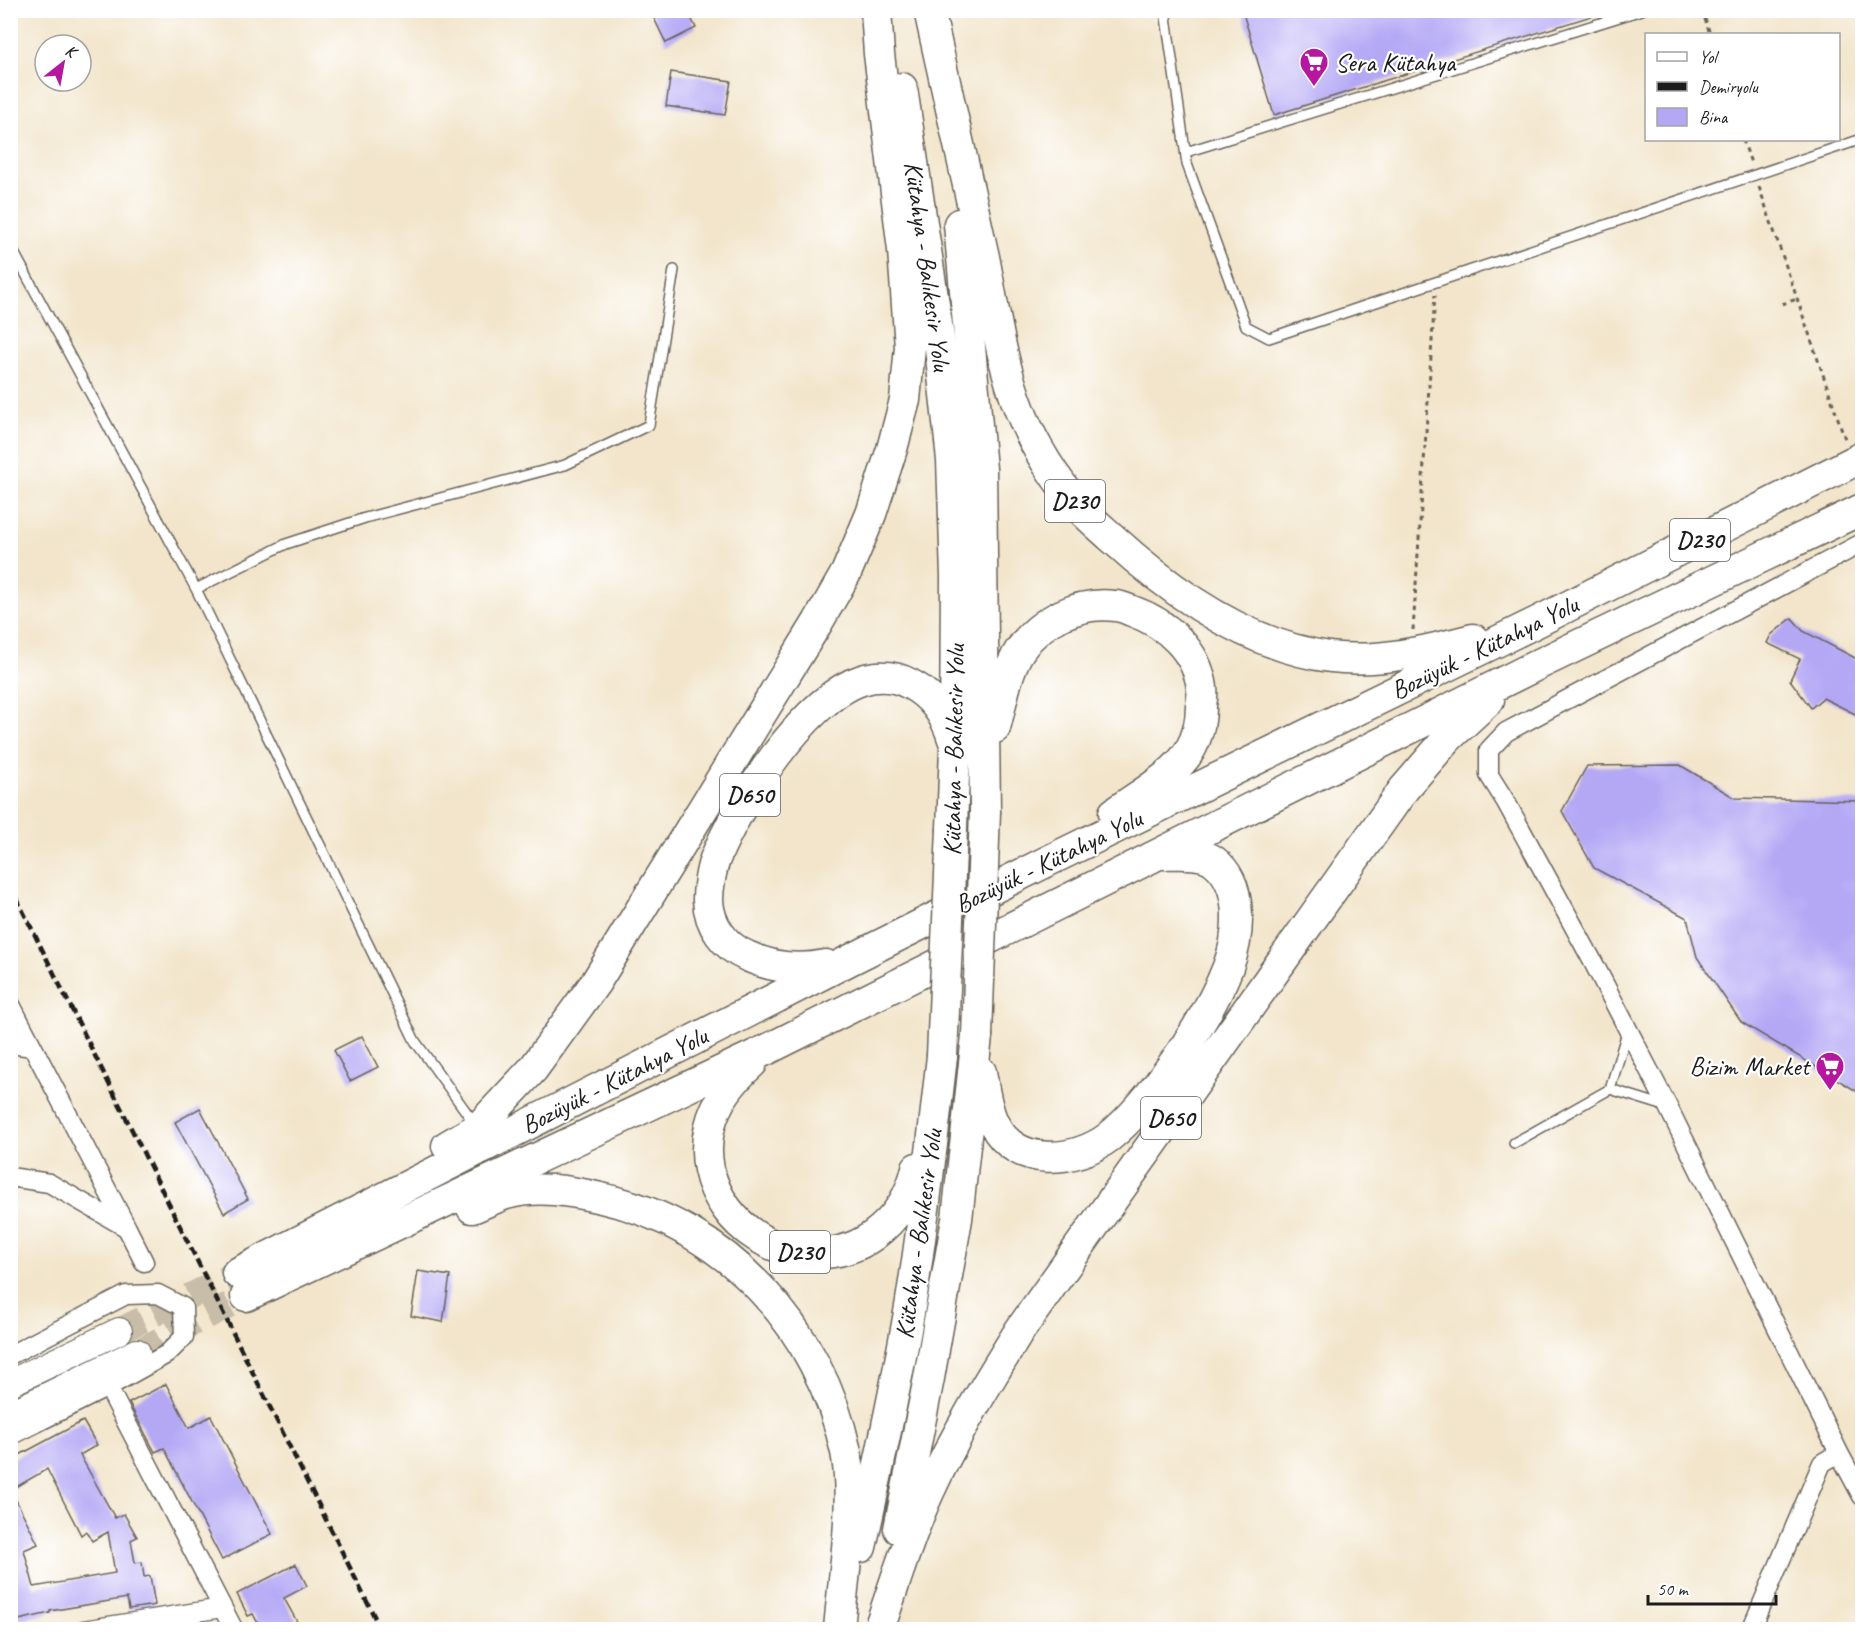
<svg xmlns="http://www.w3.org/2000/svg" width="1873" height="1640" font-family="Caveat,sans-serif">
  <rect width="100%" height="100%" fill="#fff"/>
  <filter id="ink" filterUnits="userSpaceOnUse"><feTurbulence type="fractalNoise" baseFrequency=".0167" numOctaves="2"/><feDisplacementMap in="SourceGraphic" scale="12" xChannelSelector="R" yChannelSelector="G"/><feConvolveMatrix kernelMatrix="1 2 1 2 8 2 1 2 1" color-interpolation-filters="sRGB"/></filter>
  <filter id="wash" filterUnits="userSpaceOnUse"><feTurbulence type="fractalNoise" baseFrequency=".008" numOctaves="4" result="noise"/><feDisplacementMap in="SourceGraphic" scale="24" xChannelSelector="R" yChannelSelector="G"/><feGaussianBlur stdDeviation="1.35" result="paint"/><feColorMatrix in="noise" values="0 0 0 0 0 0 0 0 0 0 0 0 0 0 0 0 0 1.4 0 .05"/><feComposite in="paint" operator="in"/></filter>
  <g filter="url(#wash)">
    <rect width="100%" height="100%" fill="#f2e5cb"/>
    <g id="blocks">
      <path fill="#b4a8f5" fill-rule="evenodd" d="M650,10H687L696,28L666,43Z
        M1242,10H1598V14L1274,115Z
        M671,72L731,81L725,115L666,106Z
        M1792,618L1803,631L1863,662V718L1823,698L1811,708L1790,680L1800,659L1767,643L1771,635Z
        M1680,765L1735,798L1863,801V1095L1741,1022L1697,957L1687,918L1594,868L1562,811L1587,766Z
        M362,1036L378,1067L350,1081L334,1050Z
        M200,1108L248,1199L224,1213L175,1122Z
        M418,1271L450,1276L443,1322L411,1316Z
        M166,1384L189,1428L211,1416L272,1534L222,1560L164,1448L155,1452L129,1403Z
        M83,1421L97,1445L80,1455L115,1518L124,1514L137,1537L131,1540L135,1563L142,1562L144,1577L150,1576L155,1605L129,1609L127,1598L50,1611V1613L14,1621L10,1605V1460ZM47,1469L81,1535L86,1531L92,1541L108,1532L115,1573L34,1587L24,1550L38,1544L11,1490Z
        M296,1564L307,1586L284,1598L301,1629H261L253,1614L248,1616L237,1594Z"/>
    </g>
  </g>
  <g filter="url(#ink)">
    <use href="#blocks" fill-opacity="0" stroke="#676259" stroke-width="1.5"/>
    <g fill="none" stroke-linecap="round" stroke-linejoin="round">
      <path stroke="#c7bda8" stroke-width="26" stroke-dasharray="26 13" stroke-linecap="butt" d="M119,1331L237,1273
        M137,1352L246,1296"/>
      <g stroke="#676259" stroke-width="12">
        <path id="service" d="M1165,10L1187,164L1246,326L1269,338L1862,139
          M1186,152L1642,10
          M10,245L196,589L415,1041L475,1124
          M196,589L286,544L365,518L565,465L649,425L674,270
          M1610,1089L1668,1107
          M1514,1143L1610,1089L1627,1032"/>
      </g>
      <g stroke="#676259" stroke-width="21">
        <path id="minor" d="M1862,543L1506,732L1489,750V775L1506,802L1592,960L1668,1107L1839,1453L1862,1496
          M10,1003L127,1228
          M10,1044L33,1047
          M10,1177L49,1183L127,1228L144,1262
          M10,1355L126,1295L158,1294L183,1307L184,1337L167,1354L108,1387L10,1436
          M108,1387L234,1630
          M83,1630L222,1608
          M1751,1630L1822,1463L1839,1453"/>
      </g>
      <g stroke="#676259" stroke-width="28">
        <path id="secondary" d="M10,1383L119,1331
          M10,1414L137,1352"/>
      </g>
      <g stroke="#676259" stroke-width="33">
        <path id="trunk" d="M929,10C948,93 966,175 984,257C994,308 1001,364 1021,413C1035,448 1055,479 1080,508C1089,518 1101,528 1111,537C1171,592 1248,646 1330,657C1378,663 1427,651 1473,639
          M902,88L939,338L952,460L956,576L955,747L952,829
          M959,224L981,469L985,811
          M995,728C1002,702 1006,672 1020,650C1040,620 1080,601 1115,606C1121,606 1127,609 1132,611C1166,623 1197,650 1202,688C1203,694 1202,700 1201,706C1201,721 1198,736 1190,750C1176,775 1137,796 1114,813
          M826,965C798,971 773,968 747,956C725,947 709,925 708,900C708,888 711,870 715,859C736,806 805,698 862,680C878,675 895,676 910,684C933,696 946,716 953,739
          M752,1063C733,1080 716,1101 710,1126C695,1185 738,1242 797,1252C826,1256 851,1252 874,1235C897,1218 911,1195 917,1168
          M981,1072C984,1089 986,1108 994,1124C1016,1168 1075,1163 1109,1137C1152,1102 1208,1019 1228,967C1240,935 1244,884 1214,861C1202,851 1176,854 1161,854
          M447,1146L478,1128L533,1069L596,982L818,622L846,573L871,514L892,449L905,400L910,347L903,250L879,54L876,10
          M472,1208C484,1203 495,1198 506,1194C537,1185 571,1191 601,1198C726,1225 820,1328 846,1452C856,1502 843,1578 839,1630
          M237,1273L850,960L1046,862L1537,622L1862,457
          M246,1296L768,1049L1537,665L1862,509
          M899,1529L929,1378L957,1219L977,1036
          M861,1547C879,1465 897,1384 911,1301C924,1220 933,1138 942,1056
          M881,1623C896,1580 909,1536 928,1494C954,1437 987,1383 1020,1330L1404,789L1448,738L1489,700"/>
      </g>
      <path stroke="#676259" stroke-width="3" stroke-dasharray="4.5 4.5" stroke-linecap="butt" d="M1702,10L1710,34
        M1743,140L1751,163
        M1759,187L1845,439
        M1782,304L1797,299
        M1413,630L1435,295"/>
      <use href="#service" stroke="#fff" stroke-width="9"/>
      <use href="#minor" stroke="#fff" stroke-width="18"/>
      <use href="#secondary" stroke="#fff" stroke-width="26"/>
      <use href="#trunk" stroke="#fff" stroke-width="30"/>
      <path stroke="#1c1c1c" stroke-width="4.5" stroke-dasharray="9 4.5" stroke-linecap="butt" d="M10,885L381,1630"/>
      <g stroke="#676259" stroke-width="33" stroke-linecap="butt">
        <path id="trunk-bridge" d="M977,1036L985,811
          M942,1056L952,829"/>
      </g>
      <use href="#trunk-bridge" stroke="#fff" stroke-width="30"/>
    </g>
  </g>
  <defs>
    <g id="supermarket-pin" transform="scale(1.5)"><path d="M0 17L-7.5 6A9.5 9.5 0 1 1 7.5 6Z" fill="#b5179e" stroke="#fff"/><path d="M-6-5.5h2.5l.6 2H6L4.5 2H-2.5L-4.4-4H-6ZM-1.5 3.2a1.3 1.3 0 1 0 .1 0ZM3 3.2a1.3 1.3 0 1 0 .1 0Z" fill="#fff"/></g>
  </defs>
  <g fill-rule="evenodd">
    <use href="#supermarket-pin" x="1314" y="62"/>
    <use href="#supermarket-pin" x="1830" y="1066"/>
  </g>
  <g text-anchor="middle" stroke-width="4.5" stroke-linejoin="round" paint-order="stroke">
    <g fill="#fff" stroke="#606060" stroke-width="1.5">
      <rect x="1045" y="480" width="60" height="42" rx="4.5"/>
      <rect x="1670" y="519" width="60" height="42" rx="4.5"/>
      <rect x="720" y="774" width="60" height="42" rx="4.5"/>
      <rect x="1141" y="1097" width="60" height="42" rx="4.5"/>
      <rect x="770" y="1231" width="60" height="42" rx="4.5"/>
    </g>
    <g font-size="24" font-weight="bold" fill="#1c1c1c">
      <text x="1075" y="509">D230</text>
      <text x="1700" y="548">D230</text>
      <text x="750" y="803">D650</text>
      <text x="1171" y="1126">D650</text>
      <text x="800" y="1260">D230</text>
    </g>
    <g font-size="26" fill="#1c1c1c" stroke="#fff" text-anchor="start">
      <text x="1335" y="71">Sera Kütahya</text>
      <text x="1809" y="1075" text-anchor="end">Bizim Market</text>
    </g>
    <g font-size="26" fill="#1c1c1c" stroke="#fff">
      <text transform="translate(928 266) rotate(82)" y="9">Kütahya - Balıkesir Yolu</text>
      <text transform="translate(1484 647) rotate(-26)" y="9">Bozüyük - Kütahya Yolu</text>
      <text transform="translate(953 750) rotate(-89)" y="9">Kütahya - Balıkesir Yolu</text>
      <text transform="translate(1048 861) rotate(-26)" y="9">Bozüyük - Kütahya Yolu</text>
      <text transform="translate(614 1080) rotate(-27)" y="9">Bozüyük - Kütahya Yolu</text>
      <text transform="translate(918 1234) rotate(-82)" y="9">Kütahya - Balıkesir Yolu</text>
    </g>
  </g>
  <rect width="1873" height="1640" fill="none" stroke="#fff" stroke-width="36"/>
  <rect x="1645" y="33" width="195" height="108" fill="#ffffff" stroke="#a4a4a4" stroke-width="1.5"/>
  <rect x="1657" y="52" width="30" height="9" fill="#ffffff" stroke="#a4a4a4" stroke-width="1.5"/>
  <text x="1699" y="63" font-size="18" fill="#1c1c1c">Yol</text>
  <rect x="1657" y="82" width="30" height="9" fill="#1c1c1c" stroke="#a4a4a4" stroke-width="1.5"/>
  <text x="1699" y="93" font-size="18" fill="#1c1c1c">Demiryolu</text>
  <rect x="1657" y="108" width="30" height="18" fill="#b4a8f5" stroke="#a4a4a4" stroke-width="1.5"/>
  <text x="1699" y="123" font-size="18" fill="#1c1c1c">Bina</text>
  <g transform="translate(63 63) rotate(31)"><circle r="28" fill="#ffffff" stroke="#a4a4a4" stroke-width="1.5"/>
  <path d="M0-4.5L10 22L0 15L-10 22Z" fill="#b5179e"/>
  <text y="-9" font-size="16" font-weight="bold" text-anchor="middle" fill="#1c1c1c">K</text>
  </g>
  <path d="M1648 1595v9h128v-9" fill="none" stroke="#1c1c1c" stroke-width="3"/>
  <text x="1657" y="1595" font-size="18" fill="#1c1c1c" stroke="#ffffff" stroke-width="4.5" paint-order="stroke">50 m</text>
</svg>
